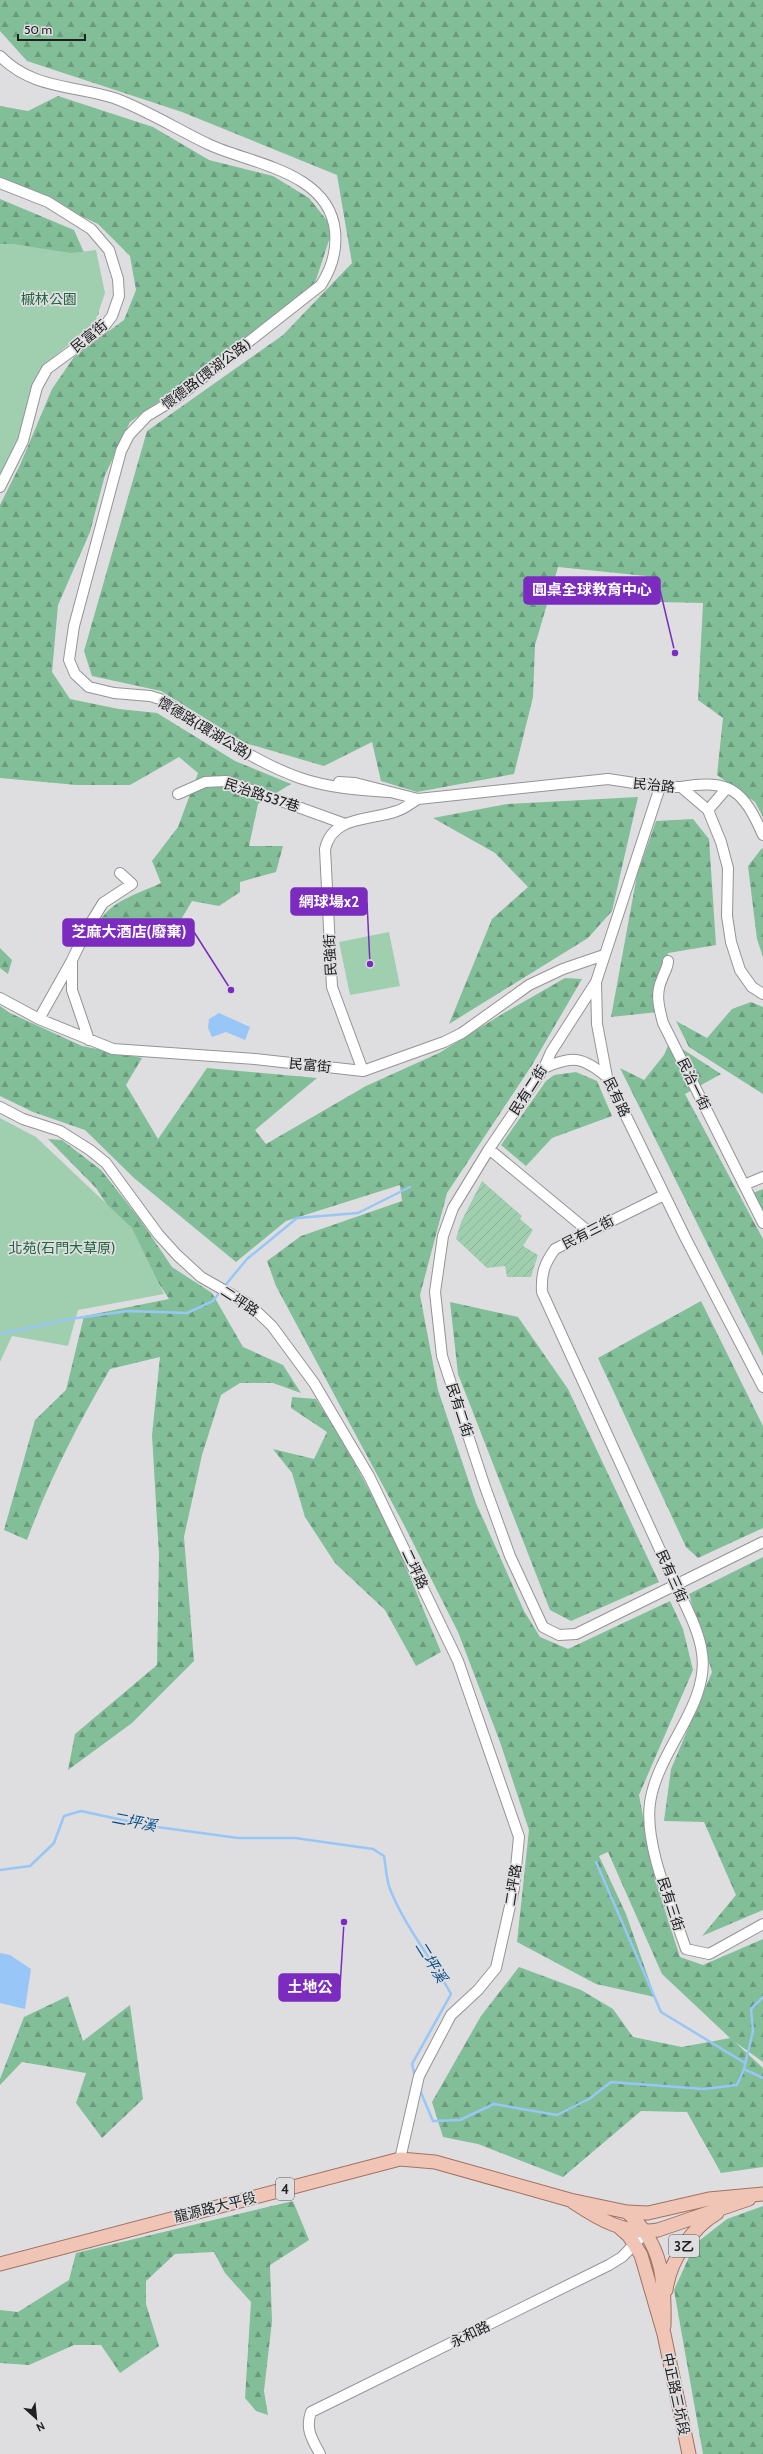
<svg xmlns="http://www.w3.org/2000/svg" width="763" height="2454" font-family="Cabin,'Noto Sans TC',sans-serif">
  <defs>
    <pattern id="forest-firs" width="22" height="20" patternUnits="userSpaceOnUse"><rect width="22" height="20" fill="#82be97"/><path d="M5 1l3.5 6h-7zM16 11l3.5 6h-7z" fill="#6a9a7b"/></pattern>
    <pattern id="garden-furrows" width="10" height="10" patternUnits="userSpaceOnUse"><rect width="10" height="10" fill="#a0cfaf"/><path d="M-1 1l2-2M0 10L10 0M9 11l2-2" fill="none" stroke="#8ab196"/></pattern>
  </defs>
  <rect width="100%" height="100%" fill="#dedee1"/>
  <path fill="url(#forest-firs)" d="M0,0H763V817L755,802L717,775L723,718L698,700L703,603L659,602L646,576L558,567L535,645L533,697L514,774L417,792L381,781L372,742L324,766L245,743L161,691L92,676L84,651L147,431L283,335L352,263L337,175L182,112L27,61L0,31Z
    M58,96L153,127L209,160L273,176L309,198L333,228L315,283L245,340L130,422L105,475L90,532L58,605L52,672L70,699L119,709L157,713L235,761L291,784L258,804L249,846H283L276,872L240,882V892L219,906L192,901L169,940L151,946L125,919L97,935L92,933C109,900 129,898 161,883L152,861L178,827L198,773L179,757L130,785H77L0,778V505L20,465L52,389L74,357L124,320L136,290L130,256L98,224L0,177V106L28,111Z
    M0,199L74,230L97,282L99,314L73,336L0,250Z
    M638,797L612,911L588,938L449,1024L492,919L528,887L495,853L433,818L507,804Z
    M693,819L709,839L716,945L668,953L658,1012L611,1017L637,875L656,821Z
    M762,848L763,850V957L757,939L748,866Z
    M0,948L12,960L8,974L0,968Z
    M565,978L582,979L532,1065L447,1193L420,1295L438,1390L476,1503L524,1611L540,1637L568,1649L670,1601L683,1629L693,1670L639,1795L655,1880L680,1957L703,1965L763,1939V2062L735,2042L763,2068V2167L721,2173L687,2112L641,2111L563,2177L478,2144L443,2137L432,2102L481,2016L519,1967L581,1990L613,2009L633,2037L682,2047L730,2038L662,1974L608,1852L599,1856L626,1914L655,1997L596,1984L517,1942L529,1830L500,1742L458,1632L404,1525L276,1286L267,1261L301,1236L402,1201L400,1185L286,1221L236,1262L134,1178L85,1130L33,1112L0,1096V1006L10,1013L82,1046L142,1058L126,1085L158,1139L207,1068L317,1078L255,1130L266,1144L366,1086L439,1053L504,1013Z
    M751,1002L763,1007V1094L689,1047L676,1021L707,1038L732,1009Z
    M670,1041L721,1074L685,1094L763,1239V1356L620,1068L644,1080L664,1055Z
    M576,1072L597,1081L612,1116L552,1138L526,1166L501,1145L546,1081L554,1075Z
    M48,1139L62,1140L101,1170L139,1218L172,1267L212,1293L243,1347L283,1365L301,1393L273,1383H240L221,1395L202,1455L184,1537L194,1661L132,1723L68,1770L75,1734L157,1665L159,1555L152,1435L160,1357L110,1369C78,1424 49,1480 27,1540L4,1530L35,1420L66,1390L84,1316L169,1299L96,1188Z
    M763,1189V1210L753,1193Z
    M701,1301L763,1426V1528L698,1558L686,1547L598,1358Z
    M450,1302L518,1317L568,1389L659,1582L571,1621L550,1610L458,1374Z
    M292,1397L316,1399L345,1445L391,1531L441,1652L416,1666L385,1610L335,1563L305,1517L292,1473L273,1449L314,1459L327,1432L291,1408Z
    M763,1557V1910L702,1936L736,1895L704,1822L664,1821L671,1769L712,1672L689,1594Z
    M68,1996L83,2041L130,2005L143,2099L102,2138L76,2103L86,2073L22,2062L0,2085V2079L24,2017Z
    M293,2201L309,2240L270,2265L272,2321L264,2391L268,2415L256,2411L245,2398L251,2302L225,2273L214,2252L175,2254L146,2281V2304L159,2346L120,2373L101,2345H74L29,2365L0,2363V2310L18,2312L69,2280L76,2253Z
    M763,2206V2454H703L674,2290L695,2244L727,2219Z"/>
  <path fill="#a0cfaf" d="M0,244H14L71,253L96,250L105,293L94,325L43,365L17,452L0,476Z
    M389,932L400,986L350,995L339,942Z
    M0,1118L36,1137L132,1228L164,1294L78,1310L68,1346L12,1336L0,1362Z"/>
  <path fill="url(#garden-furrows)" d="M482,1181L522,1216L520,1219L533,1230L523,1246L538,1255L531,1277H507L505,1266L487,1268L456,1239L461,1222Z"/>
  <path fill="#98c6f6" d="M219,1013L250,1027L245,1040L226,1032L212,1037L208,1028L209,1019Z
    M0,1953L10,1955L31,1969L25,2009L0,2003Z"/>
  <g fill="none" stroke-linecap="round" stroke-linejoin="round">
    <path stroke="#98c6f6" stroke-width="2.5" d="M223,1288L247,1259L297,1218L358,1213L410,1187
      M0,1334L70,1319L128,1311L187,1313L213,1301L220,1292
      M596,1862L661,2012L745,2063
      M0,1870L30,1866L54,1843L64,1816L81,1811L150,1826L238,1838H295L373,1849L384,1856C386,1866 386,1879 390,1889C405,1927 432,1959 451,1994L412,2064L415,2076
      M744,2069L753,2031L751,2009L763,1997
      M419,2088L433,2121L460,2120L494,2104L557,2115L589,2099L611,2082L704,2089L737,2085L744,2069L763,2078"/>
    <g stroke="#949497" stroke-width="12">
      <path id="minor" d="M0,56C32,89 73,85 114,98C147,110 178,130 210,145C252,164 329,172 335,231C337,251 332,268 321,285L177,398L147,416L129,435L121,451L74,626L69,660L75,674L89,687L114,693L150,696L160,699C206,726 249,760 300,778C329,788 360,790 390,792
        M0,183L48,202L91,229L109,250L118,279L119,296L112,316L103,328L47,369L37,387L23,441L0,487
        M339,782L355,783L418,799L608,779L660,787H681L708,810L721,842L728,868L727,916L731,942L740,970L752,987L763,994
        M660,787L596,982L597,1024L607,1077L686,1239L763,1387
        M681,787C731,779 743,790 763,835
        M178,794L205,782L226,781L345,824
        M708,810L727,788
        M668,961C668,968 664,972 662,979C655,994 659,1008 663,1023L744,1185L763,1177
        M596,982L551,1052L544,1068L489,1149L453,1208L443,1236L435,1292L442,1356L484,1484L510,1556L543,1627L559,1635L576,1634L763,1542
        M0,998L39,1019L113,1049L255,1059L363,1071L444,1042L462,1033L529,985L563,969L604,955
        M39,1019L71,962
        M89,1040L72,990V960L87,929L103,903L132,884L120,873
        M544,1068C573,1055 583,1057 607,1077
        M363,1071L332,987L325,849C333,815 370,821 397,811C404,809 411,803 418,799
        M0,1107L23,1119L60,1131L90,1150L106,1163L158,1234L177,1255L201,1277L250,1305L272,1326L314,1383L369,1476L458,1661L519,1837L514,1888L496,1968L478,1990L451,2015L419,2076L400,2159
        M489,1149L588,1231
        M744,1185L763,1223
        M664,1195L555,1249C544,1264 541,1274 542,1292L676,1585C686,1607 699,1630 702,1653C710,1705 657,1751 650,1803C644,1845 672,1907 686,1949L709,1954L763,1924
        M320,2454C312,2439 305,2429 311,2412L609,2265L622,2257L646,2232"/>
    </g>
    <g stroke="#a17261" stroke-width="15">
      <path id="major" d="M573,2202C600,2220 626,2235 658,2230L749,2199
        M627,2212C663,2244 665,2281 664,2326
        M620,2228L629,2236L641,2255L664,2334L689,2454
        M0,2264L400,2159L435,2162L570,2200L627,2212L648,2213L709,2199L763,2194
        M666,2290C670,2261 691,2228 717,2213"/>
    </g>
    <use href="#minor" stroke="#fff" stroke-width="10"/>
    <use href="#major" stroke="#f0c5b5" stroke-width="13"/>
  </g>
  <g text-anchor="middle" stroke-width="3.5" stroke-linejoin="round" paint-order="stroke">
    <g fill="#dedee1" stroke="#59595b" stroke-width="1">
      <rect x="276" y="2178" width="18" height="22" rx="3"/>
      <rect x="669" y="2235" width="30" height="22" rx="3"/>
    </g>
    <g font-size="13" font-weight="bold" fill="#202021">
      <text x="285" y="2194">4</text>
      <text x="684" y="2251">3乙</text>
    </g>
    <g font-size="14" fill="#22653f" stroke="#dedee1">
      <text x="49" y="304">槭林公園</text>
      <text x="62" y="1253">北苑(石門大草原)</text>
    </g>
    <g font-size="14" fill="#202021" stroke="#dedee1">
      <text transform="translate(89 336) rotate(-39)" y="5">民富街</text>
      <text transform="translate(206 374) rotate(-37)" y="5">懷德路(環湖公路)</text>
      <text transform="translate(205 728) rotate(31)" y="5">懷德路(環湖公路)</text>
      <text transform="translate(654 785) rotate(6)" y="5">民治路</text>
      <text transform="translate(262 795) rotate(18)" y="5">民治路537巷</text>
      <text transform="translate(330 955) rotate(-93)" y="5">民強街</text>
      <text transform="translate(310 1065) rotate(6)" y="5">民富街</text>
      <text transform="translate(694 1084) rotate(64)" y="5">民治一街</text>
      <text transform="translate(528 1090) rotate(-57)" y="5">民有二街</text>
      <text transform="translate(617 1097) rotate(65)" y="5">民有路</text>
      <text transform="translate(588 1232) rotate(-27)" y="5">民有三街</text>
      <text transform="translate(240 1301) rotate(33)" y="5">二坪路</text>
      <text transform="translate(460 1410) rotate(72)" y="5">民有二街</text>
      <text transform="translate(415 1569) rotate(65)" y="5">二坪路</text>
      <text transform="translate(672 1576) rotate(66)" y="5">民有三街</text>
      <text transform="translate(513 1885) rotate(-81)" y="5">二坪路</text>
      <text transform="translate(671 1904) rotate(72)" y="5">民有三街</text>
      <text transform="translate(215 2207) rotate(-14)" y="5">龍源路大平段</text>
      <text transform="translate(470 2334) rotate(-26)" y="5">永和路</text>
      <text transform="translate(676 2394) rotate(78)" y="5">中正路三坑段</text>
    </g>
    <g font-size="15" font-style="italic" fill="#094f89" stroke="#dedee1">
      <text transform="translate(134 1822) rotate(11)" y="5">二坪溪</text>
      <text transform="translate(431 1962) rotate(58)" y="5">二坪溪</text>
    </g>
  </g>
  <path fill="none" stroke="#7b2cbf" stroke-width="1.5" d="M675 653L660 590M370 964L367 902M231 990L194 932M344 1922L340 1987"/>
  <g fill="#7b2cbf" stroke="#dedee1" stroke-width="1.5">
    <circle cx="675" cy="653" r="4"/>
    <circle cx="370" cy="964" r="4"/>
    <circle cx="231" cy="990" r="4"/>
    <circle cx="344" cy="1922" r="4"/>
  </g>
  <g fill="#7b2cbf" stroke="#7b2cbf" stroke-width="1.5">
    <rect x="524" y="577" width="136" height="27" rx="4"/>
    <rect x="291" y="888" width="76" height="27" rx="4"/>
    <rect x="63" y="919" width="131" height="27" rx="4"/>
    <rect x="279" y="1974" width="61" height="27" rx="4"/>
  </g>
  <g font-size="15" text-anchor="middle" font-weight="bold" fill="#fff">
    <text x="592" y="595">圓桌全球教育中心</text>
    <text x="329" y="907">網球場x2</text>
    <text x="129" y="937">芝麻大酒店(廢棄)</text>
    <text x="310" y="1992">土地公</text>
  </g>
  <g transform="translate(36 2418) rotate(153)" stroke="#dedee1" stroke-width="3" paint-order="stroke">
  <path d="M0-3L7 15L0 10L-7 15Z" fill="#202021"/>
  <text y="-6" font-size="11" font-weight="bold" text-anchor="middle" fill="#202021">N</text>
  </g>
  <path d="M18 34v6h67v-6" fill="none" stroke="#202021" stroke-width="2"/>
  <text x="24" y="34" font-size="12" fill="#202021" stroke="#dedee1" stroke-width="3" paint-order="stroke">50 m</text>
</svg>
